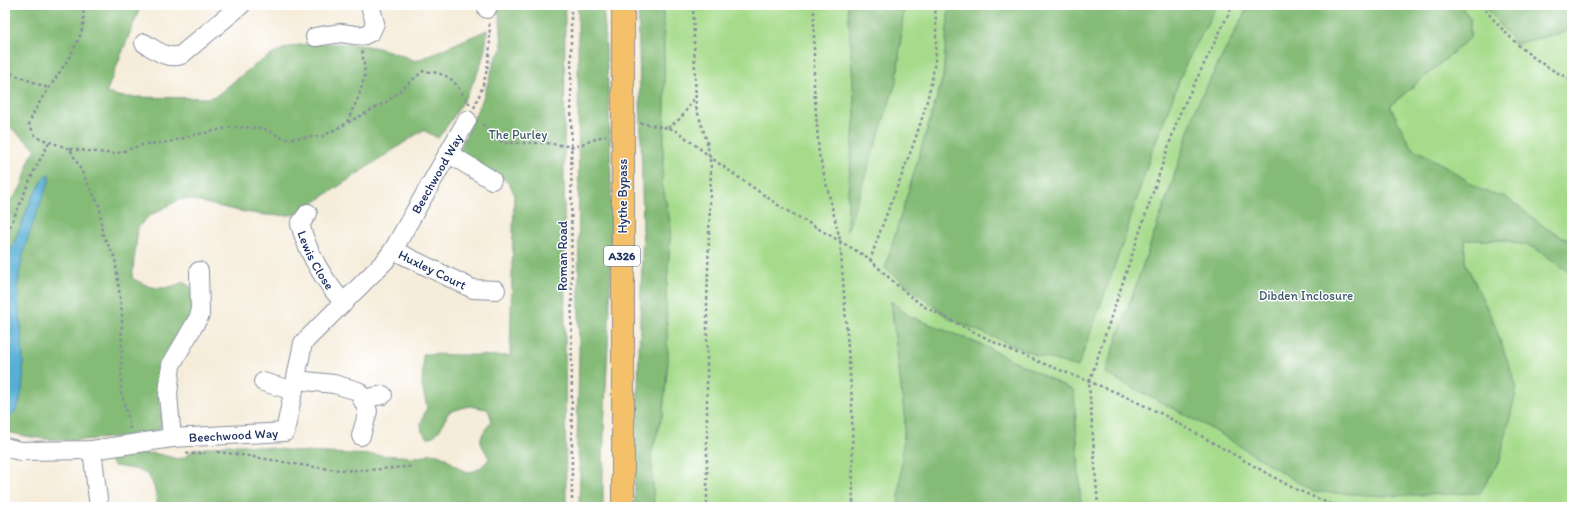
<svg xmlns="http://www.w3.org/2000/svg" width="1577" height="512" font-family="Itim,sans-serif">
  <rect width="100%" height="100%" fill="#fff"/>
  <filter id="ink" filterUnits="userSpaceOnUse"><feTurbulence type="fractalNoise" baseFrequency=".025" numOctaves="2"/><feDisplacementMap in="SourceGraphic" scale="8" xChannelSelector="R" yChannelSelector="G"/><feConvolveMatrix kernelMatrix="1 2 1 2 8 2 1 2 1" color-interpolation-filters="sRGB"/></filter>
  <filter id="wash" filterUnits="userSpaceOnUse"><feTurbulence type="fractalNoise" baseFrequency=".012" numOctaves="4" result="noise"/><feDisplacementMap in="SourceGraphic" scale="16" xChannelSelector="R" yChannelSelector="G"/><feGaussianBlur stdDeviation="0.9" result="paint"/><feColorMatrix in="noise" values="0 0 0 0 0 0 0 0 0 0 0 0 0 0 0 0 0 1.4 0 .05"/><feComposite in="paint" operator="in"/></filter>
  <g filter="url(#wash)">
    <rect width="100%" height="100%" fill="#f5ecd9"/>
    <path fill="#a6db8b" stroke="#608574" d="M663,5H848L855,114L848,191L847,230L897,79L904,5H949L943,77L885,268L1124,240L1150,156L1185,66L1217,5H1249L1197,105L1172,183L1105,373L1214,430L1314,492L1494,323L1465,262V240H1505L1535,248L1572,274V507H1081L1074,391L984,346L909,316L891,302L905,421L898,507H654L651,454L663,413L668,361L666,297L671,227L662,183L665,103Z
      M1460,5H1485L1516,44L1572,30V242L1546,228L1506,198L1481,190L1445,166L1410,147L1390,106L1470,38V18Z"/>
    <path fill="#84bb77" stroke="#50756a" d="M5,5H141L106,93L123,97L207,98L216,96C236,80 257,61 281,50C302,40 355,43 378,48C391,51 403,56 416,61L487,30C487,67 460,110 438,138L423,130L297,214C260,220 223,206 186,199L179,200L149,216L142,223L138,228L132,278C152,289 161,292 183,282L191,287L195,312C180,335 161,357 159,385C158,399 163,412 162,425L158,430C109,440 53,446 5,431V205C12,199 20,191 23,182C28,167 26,163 36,149L5,123Z
      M496,5H565L564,179L566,507H158C152,470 149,471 114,466L110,462L112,457L154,453L178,459L185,457L193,450L224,445H245L303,452L421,457C451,439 459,496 489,459C487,452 479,445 481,438C485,425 497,424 487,409L469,406L449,412C442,423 441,435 428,438L422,432L421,423L427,407L422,386L423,354L510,356L514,194C507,174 499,179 483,172C475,168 467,158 459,151L483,98L496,57L502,49L500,18Z
      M578,5H603C610,93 612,183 611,271C609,350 602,428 603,507H579L580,473L577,445L579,354Z
      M638,5H663L665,103L662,183L671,227L666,297L668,361L663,413L651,454L654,507H634L643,229Z
      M848,5H904L897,79L847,232L848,191L855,114Z
      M949,5H1217L1185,66L1150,156L1124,240L1078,367L1036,355L950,319L885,268L943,77Z
      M1249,5H1460L1470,18V38L1390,106L1411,147L1445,166L1481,190L1506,197L1546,228L1572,242V274L1535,248L1505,240H1465V262L1494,323L1517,388L1500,460L1480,493L1386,496L1313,492L1214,430L1105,373L1172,183L1197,105Z
      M1485,5H1572V30L1515,44Z
      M891,301L909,316L984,346L1074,391L1081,507H898L905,421Z"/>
    <path fill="#57afd4" stroke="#396f99" d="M46,175H49V182C36,215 21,249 18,285C17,308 37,414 5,418V264L32,198Z"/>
  </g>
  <g filter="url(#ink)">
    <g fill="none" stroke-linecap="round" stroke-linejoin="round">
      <g stroke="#888e9c" stroke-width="20">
        <g id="minor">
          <path d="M487,5V9"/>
          <path d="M315,37L341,33L362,36L371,32L375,23L370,5"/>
          <path d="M144,43C156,50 167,60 181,55L241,5"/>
          <path d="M448,153L492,180"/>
          <path id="s1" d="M308,213L300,224C308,253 324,281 344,303"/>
          <path id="s2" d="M393,250L473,289L496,290"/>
          <path d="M296,380L334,384L358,391L368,411L361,436"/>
          <path d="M263,382L294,391"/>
          <path d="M362,399L383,395"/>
          <path d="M172,438L168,395L171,365L200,315L199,271"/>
          <path id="s3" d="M5,447L20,451L92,450L172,438L285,432L303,343L385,261L393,250L467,120"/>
          <path d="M92,450L99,507"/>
        </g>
      </g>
      <g stroke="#888e9c" stroke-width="24">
        <path id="major" d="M623,507V5"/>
      </g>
      <path stroke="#888e9c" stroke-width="2.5" stroke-dasharray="3 3" stroke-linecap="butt" d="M82,5C94,42 41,88 29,124L36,137L70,149L100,207L102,233L115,258L122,313L121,393L128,416L130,429
        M571,5L572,507
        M693,5L696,107L707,142L711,166L707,304V507
        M814,5V86L819,154L840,240L852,402L853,507
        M1481,5C1510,39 1531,61 1572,80
        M5,71L48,88
        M474,108C487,79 492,54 489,22
        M347,122L359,96L365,74L362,50
        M640,123L673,129L681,134L721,165L781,207L867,257L900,288L923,306L946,318L1012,351L1118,393L1164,415L1293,488L1337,507
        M482,124L503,143H546L574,147L606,135
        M668,128L681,118L695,97
        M70,149L115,154L145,144L169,142L194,135L232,127L263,128L284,139L323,136L388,101L423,71C456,74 453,82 471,106
        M5,238L34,171L50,141
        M870,261C891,194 926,130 935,60C937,42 936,23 935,5
        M217,452C259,456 300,467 342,470C367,471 391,468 415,466
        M186,453L190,454L205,453
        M1098,507L1089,383L1179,115L1233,5"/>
      <use href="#minor" stroke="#fff" stroke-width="18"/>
      <use href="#major" stroke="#f4c16a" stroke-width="22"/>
    </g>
  </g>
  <g text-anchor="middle" stroke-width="3" stroke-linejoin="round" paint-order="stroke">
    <rect fill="#fff" stroke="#5f6d8e" stroke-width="1" x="604" y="246" width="36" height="20" rx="3"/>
    <g font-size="12" font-weight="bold" fill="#1b2f5e">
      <text x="622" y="260">A326</text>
    </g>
    <g font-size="13" fill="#3e5a69" stroke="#fff">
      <text x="518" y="139">The Purley</text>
      <text x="1306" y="300">Dibden Inclosure</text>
    </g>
    <g font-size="13" fill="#1b2f5e" stroke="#fff">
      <text dy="5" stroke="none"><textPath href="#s3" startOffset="590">Beechwood Way</textPath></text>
      <text transform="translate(622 196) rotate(-90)" y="5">Hythe Bypass</text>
      <text transform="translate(562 256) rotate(-90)" y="5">Roman Road</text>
      <text dy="5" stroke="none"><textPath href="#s1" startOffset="53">Lewis Close</textPath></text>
      <text dy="5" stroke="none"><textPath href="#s2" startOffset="44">Huxley Court</textPath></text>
      <text dy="5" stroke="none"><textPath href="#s3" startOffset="230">Beechwood Way</textPath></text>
    </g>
  </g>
  <rect width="1577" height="512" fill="none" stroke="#fff" stroke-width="20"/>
</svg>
